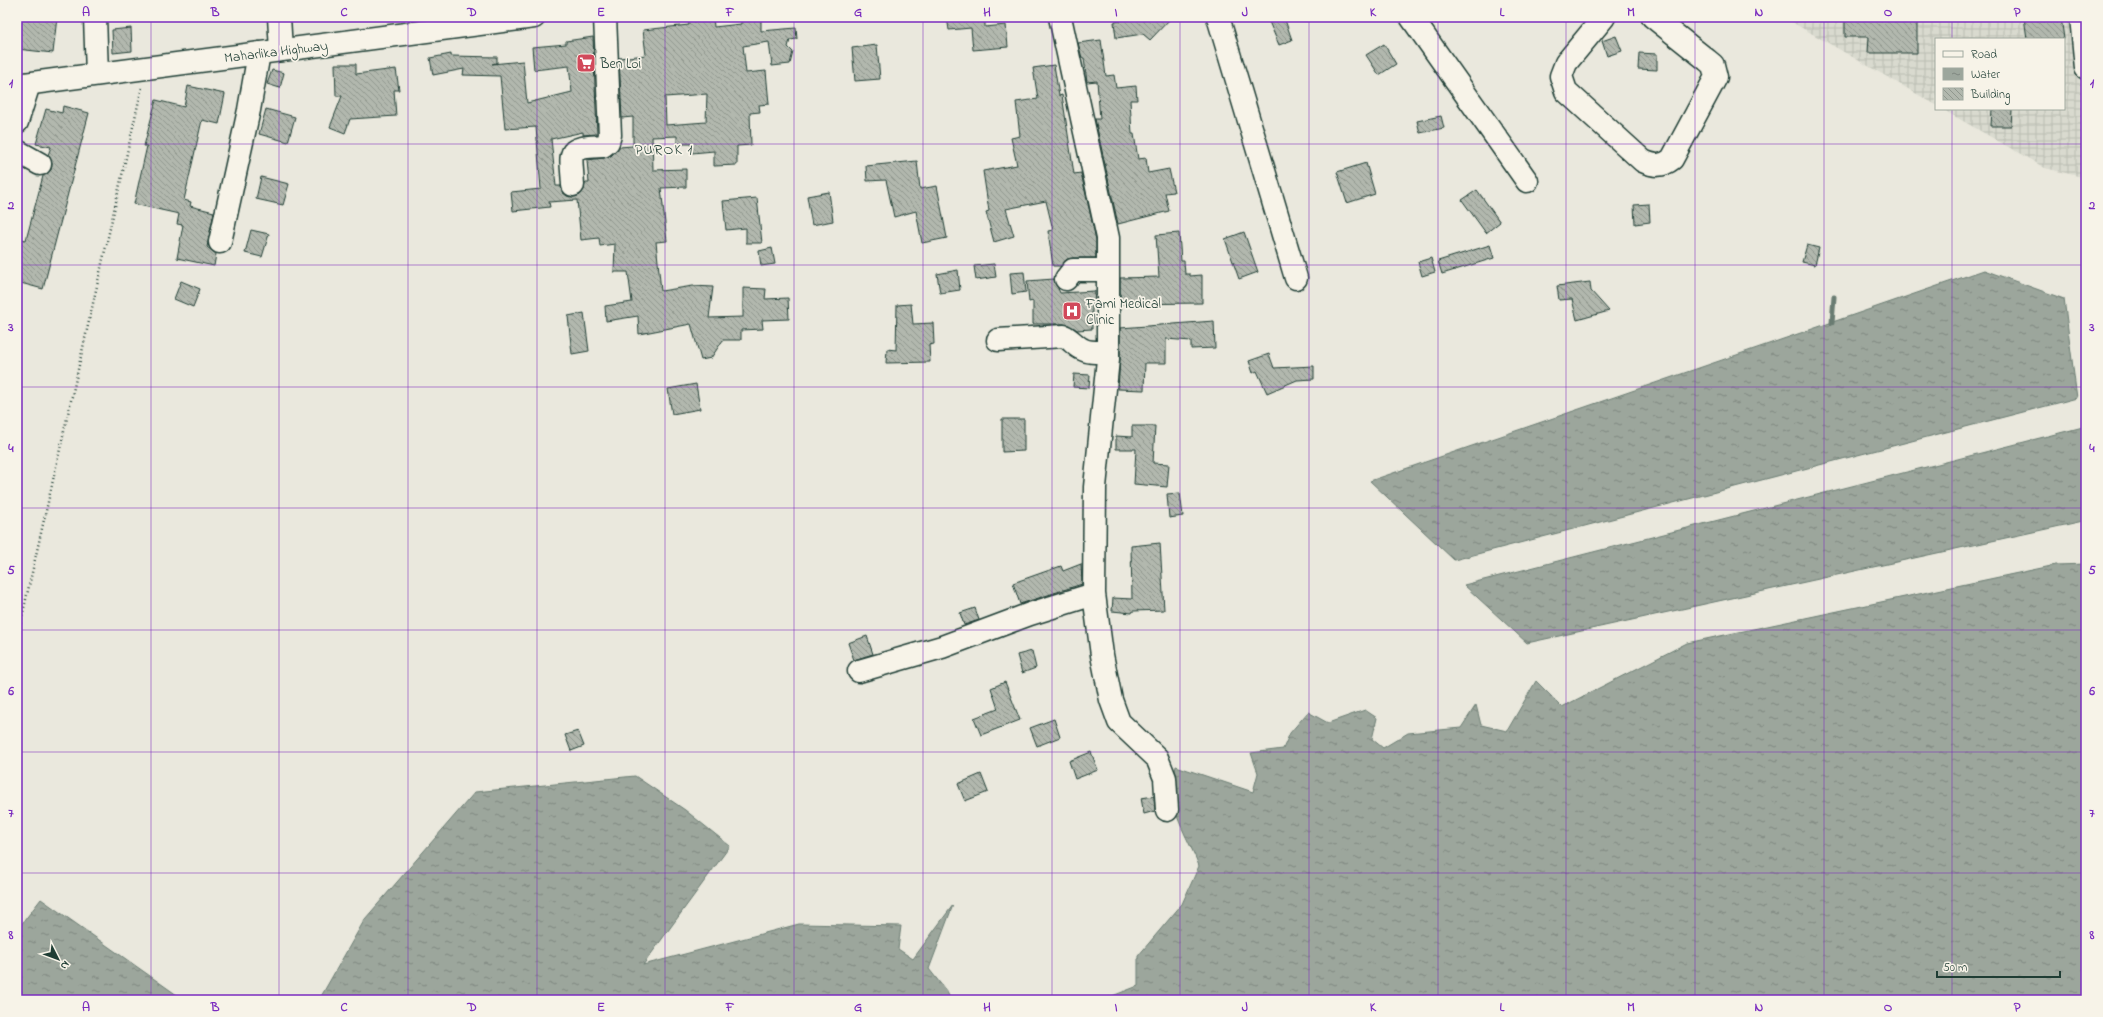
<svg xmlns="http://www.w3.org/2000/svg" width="2103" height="1017" font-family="'Indie Flower',sans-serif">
  <defs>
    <pattern id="industrial-grid" width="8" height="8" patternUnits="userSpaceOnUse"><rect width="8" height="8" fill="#d9dacf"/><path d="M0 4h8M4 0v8" fill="none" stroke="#babcb2"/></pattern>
    <pattern id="water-ripples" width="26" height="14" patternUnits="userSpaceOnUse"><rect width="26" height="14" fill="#9ca69c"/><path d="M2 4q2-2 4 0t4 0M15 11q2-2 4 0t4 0" fill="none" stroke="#7f8880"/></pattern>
    <pattern id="building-back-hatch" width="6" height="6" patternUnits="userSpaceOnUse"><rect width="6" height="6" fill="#b2b8ae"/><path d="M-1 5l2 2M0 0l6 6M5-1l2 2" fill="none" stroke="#90978e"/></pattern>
  </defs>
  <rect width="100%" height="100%" fill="#eae8dd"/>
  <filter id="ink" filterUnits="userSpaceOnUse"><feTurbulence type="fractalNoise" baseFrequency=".025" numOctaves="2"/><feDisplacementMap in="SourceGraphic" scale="8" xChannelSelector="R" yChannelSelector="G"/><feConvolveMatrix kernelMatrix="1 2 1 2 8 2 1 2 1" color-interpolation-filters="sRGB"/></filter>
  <g filter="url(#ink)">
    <path fill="url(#industrial-grid)" d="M1783,17H2086V178L2045,168L1942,109H2064V39H1936V105Z"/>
    <path fill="url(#water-ripples)" stroke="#6a7c72" d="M1984,270L2064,299L2077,398L1454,560L1370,481Z
      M2083,427V521L1527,643L1464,585Z
      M2086,564V1000H1102L1138,986V956L1182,904L1199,866C1190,841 1171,815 1172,787C1173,780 1175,773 1176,766L1253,792L1258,773L1251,753L1283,749L1290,733L1308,712L1328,723L1365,710L1377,718L1372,739L1383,748L1408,733L1461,728L1476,705L1481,725L1507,731L1536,681L1562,707L1687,643L2056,565Z
      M635,776L685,810L730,846L643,965L799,924L901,926L898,949L913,959L953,905L929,969L947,992L951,1000H319L365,919L475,792Z
      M41,899L184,1000H17V930Z"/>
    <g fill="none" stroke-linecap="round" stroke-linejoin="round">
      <path stroke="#6a7c72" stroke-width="5" d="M1832,323L1834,297"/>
    </g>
    <path fill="url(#building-back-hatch)" stroke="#1f3d34" fill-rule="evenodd" d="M18,17H57L53,53L17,49Z
      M688,17H713L714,27L741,24V19L761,18V31L796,28L797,39L790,40L788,47L793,52L790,64L772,66L769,42L743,46L746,73L766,71L769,104L759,105L760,112L750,113L751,145L737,146V165L714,166V151L692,153L691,144H677V136L652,137L653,170L686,169V187L661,188L667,241L656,242L661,291L693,286L713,287L709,318L743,317V288L766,289L765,299L788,298L789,319L762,320L763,329L741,330V340H723L711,358L701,360L691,324L639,334L638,316L606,321L605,306L632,302L628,272H614L615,244L600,246L599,238L581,240L577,200L549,202L550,207L513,211L511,192L541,189L536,127L505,129L500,76L463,75L464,69L433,75L430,58L451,54V56L497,57V63L492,64L523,61L527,103L572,92L569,66L534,70L532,47L566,44V41L593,37L597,134L583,135V132L551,139L556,186H561L562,192L567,196L574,197L580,195L584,190L585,183H589L587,160L604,158L611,156L619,147L633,146V117L622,118L619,58L646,55L643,30L689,25ZM707,94L706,122L666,125L665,97Z
      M947,17H985V27L1006,25L1008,47L973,50L971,28L949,30Z
      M1121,17H1172L1150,40L1143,34L1116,38L1114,22L1121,21Z
      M1267,17H1284L1292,40L1279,45Z
      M1845,17H1917V53H1868L1869,37H1845Z
      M2024,17H2061L2064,39H2027Z
      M131,28L132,51L113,53L112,30Z
      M1616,36L1622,51L1607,56L1602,41Z
      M1101,40L1106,76L1114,75L1116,88L1136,86L1137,100H1130L1132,134H1134L1138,159L1146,158L1148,173L1169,169L1174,192L1165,193L1169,211L1118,224L1095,119H1100L1097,81L1087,82L1084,58H1082L1078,43Z
      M1384,44L1396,64L1379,75L1366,55Z
      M877,45L880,79L855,81L852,48Z
      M1639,53L1657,54V70L1638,69Z
      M335,64H356V74L396,69L399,90H394L396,116L350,119L345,133L330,127L342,96H336Z
      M1054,65L1059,96L1062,95L1074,174L1081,173L1096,239V258H1073L1067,259L1061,266H1053L1048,231L1053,230L1046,201L1006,209L1014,236L994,242L986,212L989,211L983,171L1017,165L1011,138L1020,136L1016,102L1038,99L1033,68Z
      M272,70L284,73L280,88L267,84Z
      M188,86L225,94L219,124L202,120L184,200L191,202L190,206L214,212L207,247L216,254L214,266L177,258L183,225L177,224L179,214L134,204L147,146H144L156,100L184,107Z
      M63,106L89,113L43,289L17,282L20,272H17V238L26,240L43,176L51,170L52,164L48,155L51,147L36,144L46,109L62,113Z
      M266,109L295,117L288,142L259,134Z
      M1992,109H2012L2011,126H1991Z
      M1441,116L1444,128L1420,133L1417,121Z
      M917,161L920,189L937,186L947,238L922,243L916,211L894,217L886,180L867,181L866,166Z
      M1366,163L1375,194L1347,203L1337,172Z
      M261,177L289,184L283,205L256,199Z
      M1477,190L1500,222L1486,233L1462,200Z
      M829,192L833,221L812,225L807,196Z
      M757,198L762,243H746V228L726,230L723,201Z
      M1649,204L1650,222L1635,224L1634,205Z
      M251,230L269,234L262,257L245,253Z
      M1244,232L1258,272L1239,279L1225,239Z
      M1179,233L1181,261H1184L1185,274H1190V276L1202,275V303L1120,304V278L1159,277L1156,235Z
      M1490,245L1494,258L1442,274L1438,261Z
      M1807,245L1819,248L1815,265L1802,262Z
      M772,248L775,264L761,266L759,251Z
      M1431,258L1435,272L1422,276L1418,262Z
      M994,264L996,277L976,280L974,266Z
      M958,270L960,290L940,293L937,274Z
      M1024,272L1026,292L1012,294L1010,273Z
      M1054,279L1060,293L1095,291L1094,304H1092V329L1077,330L1064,324H1033V301L1029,302L1027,281Z
      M181,281L200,289L193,307L174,299Z
      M1590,282L1591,291L1609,311L1577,320L1572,299L1559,300L1557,286Z
      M911,304L913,324L933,323L934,344L929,345L930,362L886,363L887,349L896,350L897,305Z
      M584,313L589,351L572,354L568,316Z
      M1214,321L1215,348L1191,349V341L1166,339V363H1145L1144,390L1118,389L1120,359V328Z
      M1269,354L1274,368L1314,366V379L1297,380L1267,393L1257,371L1253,373L1249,361Z
      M1074,374L1090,375L1089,388L1073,387Z
      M696,384L700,409L672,414L668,389Z
      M1002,419H1024V451L1002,452Z
      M1132,426H1155L1153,463L1169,464L1167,487L1134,484L1136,449H1116V436L1132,437Z
      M1180,493L1183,516L1169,518L1167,494Z
      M1160,543L1164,610L1133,611L1132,613L1112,611L1113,598L1132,599L1131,546Z
      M1081,564L1082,584L1020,604L1013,583L1061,566L1063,571Z
      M975,608L979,620L964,625L960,613Z
      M867,636L873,654L854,660L848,643Z
      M1032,651L1036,668L1022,673L1017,655Z
      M1005,682L1020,720L981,735L974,718L998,709L991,688Z
      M1054,719L1060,737L1037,746L1030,728Z
      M578,731L584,746L571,751L565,735Z
      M1091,752L1098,770L1075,779L1069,761Z
      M981,774L988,792L965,801L958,784Z
      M1154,796L1155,811L1144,814L1141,798Z"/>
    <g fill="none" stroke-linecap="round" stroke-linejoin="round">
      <g stroke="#1f3d34" stroke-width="25">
        <path id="minor" d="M95,17L97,74
          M279,17L281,50
          M1060,17L1108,238V359L1095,487L1094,594L1102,655L1111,700L1119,722L1157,758L1165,778L1167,810
          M1218,17L1296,278
          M1411,17L1527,181
          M1604,17L1566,63L1561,76L1566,91L1643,161C1654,166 1662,167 1672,159L1716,77L1713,65L1707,60L1653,17
          M2081,17L2086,68
          M17,122L29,84
          M17,151L40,164
          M573,185C571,149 565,148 603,146L608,142L610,135L605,17
          M220,242L249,110L259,53
          M1066,279L1073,270H1108
          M998,340L1064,336C1071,339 1075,346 1082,349C1089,353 1099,352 1107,352
          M859,671L942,647L1030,614L1094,594"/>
      </g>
      <g stroke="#1f3d34" stroke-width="25">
        <path id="major" d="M17,85L534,17"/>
      </g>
      <path stroke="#1f3d34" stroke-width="2.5" stroke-dasharray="1 3" stroke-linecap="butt" d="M17,639L142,87"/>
      <use href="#minor" stroke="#f7f3e8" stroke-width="22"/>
      <use href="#major" stroke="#f7f3e8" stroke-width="22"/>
    </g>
  </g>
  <path fill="none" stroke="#7b2cbf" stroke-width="1" stroke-opacity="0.55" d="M151,17V1000M279,17V1000M408,17V1000M537,17V1000M665,17V1000M794,17V1000M923,17V1000M1052,17V1000M1180,17V1000M1309,17V1000M1438,17V1000M1566,17V1000M1695,17V1000M1824,17V1000M1952,17V39M1952,109V1000M17,144H2086M17,265H2086M17,387H2086M17,508H2086M17,630H2086M17,752H2086M17,873H2086"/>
  <defs>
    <g id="supermarket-square" transform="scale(1)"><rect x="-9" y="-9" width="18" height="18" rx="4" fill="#d1495b" stroke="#f7f3e8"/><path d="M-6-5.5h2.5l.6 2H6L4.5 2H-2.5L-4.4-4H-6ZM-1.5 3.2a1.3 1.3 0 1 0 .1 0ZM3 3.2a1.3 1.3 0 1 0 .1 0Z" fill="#fff"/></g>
    <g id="hospital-square" transform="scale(1)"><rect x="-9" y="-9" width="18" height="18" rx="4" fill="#d1495b" stroke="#f7f3e8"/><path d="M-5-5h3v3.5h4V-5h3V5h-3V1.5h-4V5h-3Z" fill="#fff"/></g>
  </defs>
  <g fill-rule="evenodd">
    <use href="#supermarket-square" x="586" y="63"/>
    <use href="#hospital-square" x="1072" y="311"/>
  </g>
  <g text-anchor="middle" stroke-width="3.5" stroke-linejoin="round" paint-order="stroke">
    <g font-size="14" fill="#1f3d34" stroke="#f7f3e8">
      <text transform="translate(276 51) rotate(-7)" y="5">Maharlika Highway</text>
    </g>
    <g font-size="14" fill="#1f3d34" stroke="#f7f3e8" text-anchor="start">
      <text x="600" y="68">Ben Loi</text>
      <text x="1086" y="308">Fami Medical<tspan x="1086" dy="16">Clinic</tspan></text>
    </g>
    <g font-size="15" letter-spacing="1" fill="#1f3d34" stroke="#f7f3e8">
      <text x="664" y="154">PUROK 1</text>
    </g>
  </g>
  <rect width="2103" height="1017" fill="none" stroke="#f7f3e8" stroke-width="44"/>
  <rect x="1935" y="38" width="130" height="72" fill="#f7f3e8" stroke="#a1aaa0"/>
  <rect x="1943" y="51" width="20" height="6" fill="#f7f3e8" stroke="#a1aaa0"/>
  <text x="1971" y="58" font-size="12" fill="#1f3d34">Road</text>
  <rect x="1943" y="68" width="20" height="12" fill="url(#water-ripples)" stroke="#a1aaa0"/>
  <text x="1971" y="78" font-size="12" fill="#1f3d34">Water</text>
  <rect x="1943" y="88" width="20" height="12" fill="url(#building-back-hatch)" stroke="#a1aaa0"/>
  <text x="1971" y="98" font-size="12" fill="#1f3d34">Building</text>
  <g transform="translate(58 959) rotate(132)" stroke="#f7f3e8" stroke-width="3" paint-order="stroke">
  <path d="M0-3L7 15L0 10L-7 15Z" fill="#1f3d34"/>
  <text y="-6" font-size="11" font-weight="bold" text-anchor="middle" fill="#1f3d34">N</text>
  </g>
  <path d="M1937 971v6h123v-6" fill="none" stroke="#1f3d34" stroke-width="2"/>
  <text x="1943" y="971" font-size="12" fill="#1f3d34" stroke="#f7f3e8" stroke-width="3" paint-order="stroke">50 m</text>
  <rect x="22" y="22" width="2059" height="973" fill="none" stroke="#7b2cbf" stroke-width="1.5"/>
  <g font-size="13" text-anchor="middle" font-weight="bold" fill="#7b2cbf">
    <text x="86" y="16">A</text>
    <text x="215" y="16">B</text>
    <text x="344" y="16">C</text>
    <text x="472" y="16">D</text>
    <text x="601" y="16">E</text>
    <text x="730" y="16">F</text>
    <text x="858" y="16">G</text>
    <text x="987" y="16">H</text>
    <text x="1116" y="16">I</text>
    <text x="1245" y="16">J</text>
    <text x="1373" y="16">K</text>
    <text x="1502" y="16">L</text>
    <text x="1631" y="16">M</text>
    <text x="1759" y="16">N</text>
    <text x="1888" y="16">O</text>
    <text x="2017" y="16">P</text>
    <text x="11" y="87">1</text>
    <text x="2092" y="87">1</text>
    <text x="11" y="209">2</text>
    <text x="2092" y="209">2</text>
    <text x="11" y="331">3</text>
    <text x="2092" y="331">3</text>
    <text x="11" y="452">4</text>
    <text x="2092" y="452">4</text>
    <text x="11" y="574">5</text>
    <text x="2092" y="574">5</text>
    <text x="11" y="695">6</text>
    <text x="2092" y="695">6</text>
    <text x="11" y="817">7</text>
    <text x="2092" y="817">7</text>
    <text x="11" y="939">8</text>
    <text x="2092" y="939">8</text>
    <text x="86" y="1011">A</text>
    <text x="215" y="1011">B</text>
    <text x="344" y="1011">C</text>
    <text x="472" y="1011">D</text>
    <text x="601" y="1011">E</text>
    <text x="730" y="1011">F</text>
    <text x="858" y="1011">G</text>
    <text x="987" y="1011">H</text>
    <text x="1116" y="1011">I</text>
    <text x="1245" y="1011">J</text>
    <text x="1373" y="1011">K</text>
    <text x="1502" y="1011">L</text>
    <text x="1631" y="1011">M</text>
    <text x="1759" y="1011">N</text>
    <text x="1888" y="1011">O</text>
    <text x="2017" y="1011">P</text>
  </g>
</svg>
